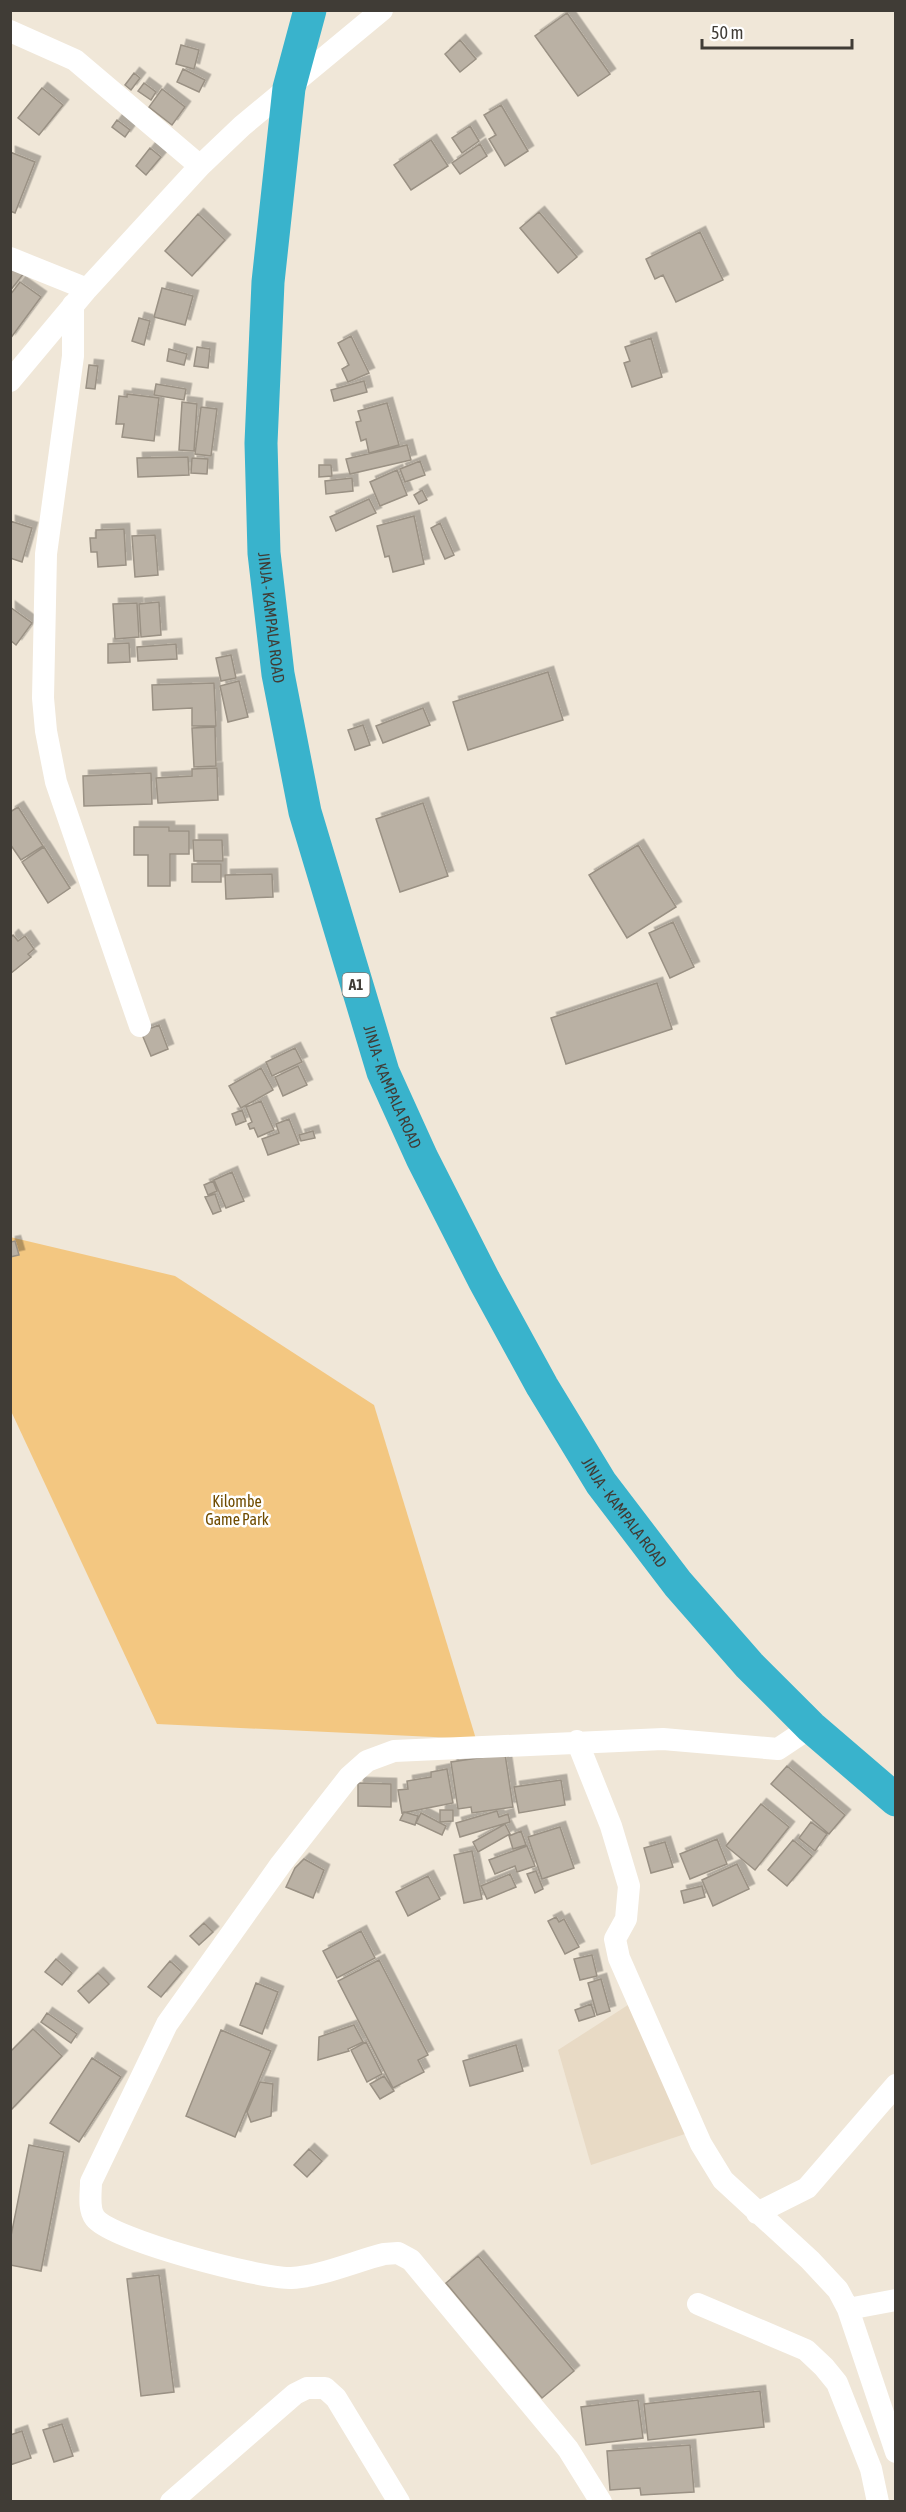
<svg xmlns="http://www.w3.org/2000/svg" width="906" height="2512" font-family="'Asap Condensed',sans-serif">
  <defs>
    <filter id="shadow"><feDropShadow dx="5.5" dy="-5.5" stdDeviation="0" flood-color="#0004"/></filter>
  </defs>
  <rect width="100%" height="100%" fill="#f0e7d8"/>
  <path fill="#e8dac5" d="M628,2005L688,2133L591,2165L558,2050Z"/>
  <path fill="#f3c781" d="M10,1237L175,1276L374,1405L476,1739L157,1724L11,1411Z"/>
  <path fill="#bab1a4" stroke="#9a9184" stroke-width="1.5" filter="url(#shadow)" d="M567,13L610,74L578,96L535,36Z
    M460,40L476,59L460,72L445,54Z
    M181,45L199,50L194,69L176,64Z
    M183,69L205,80L199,92L177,82Z
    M134,73L140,78L131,90L125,85Z
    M144,83L156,92L151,100L138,91Z
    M42,88L63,105L39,135L18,118Z
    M162,89L185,107L172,125L149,107Z
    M501,105L528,151L505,166L489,139L496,135L484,115Z
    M117,120L130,130L125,137L112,127Z
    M470,126L479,141L462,153L452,138Z
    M431,140L448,166L411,190L394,165Z
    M480,144L487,156L460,174L452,163Z
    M150,148L161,157L146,175L136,166Z
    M10,152L35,162L15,213L10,211Z
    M539,212L577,257L558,273L520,228Z
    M198,214L225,240L192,276L165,251Z
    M700,232L723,280L676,302L663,275L655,279L646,259Z
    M10,263L24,273L10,291Z
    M20,282L41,297L10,339V295Z
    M162,288L193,296L185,325L154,317Z
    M139,318L150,321L144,345L132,341Z
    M351,336L369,373L348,382L342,369L349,365L338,343Z
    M651,338L662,377L632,387L624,363L630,361L625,347Z
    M197,347L210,349L208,368L194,366Z
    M169,349L187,354L184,365L167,361Z
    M89,365L98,366L95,389L86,388Z
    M364,381L367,392L334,401L331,390Z
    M156,384L186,389L184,400L154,395Z
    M127,394L159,398L154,441L122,437L124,424H116L119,396L127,397Z
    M182,402L197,404L194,451L179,450Z
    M387,403L399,445L369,453L366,439L361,441L356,422L361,421L358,411Z
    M201,407L217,409L211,456L195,454Z
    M407,445L411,460L350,474L346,459Z
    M188,457L189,475L138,477L137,458Z
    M192,458L208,459L207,474L191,473Z
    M420,461L425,475L405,482L400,469Z
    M319,465H331L332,476L319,477Z
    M397,470L407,495L380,506L370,482Z
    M352,478L353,491L326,494L325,481Z
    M422,490L427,500L419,504L414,495Z
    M369,499L376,513L336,531L330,517Z
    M414,516L424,564L393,572L389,556L385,557L377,526Z
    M10,521L32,528L22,562L10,558Z
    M440,523L454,555L445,559L431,528Z
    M124,529L126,565L98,567L97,552H91L90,538H96V530Z
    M155,535L158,575L135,577L132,536Z
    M159,602L161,635L141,637L139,604Z
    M137,603L139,637L115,639L113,604Z
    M10,607L32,623L16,645L10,640Z
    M129,643L130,662L108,663V644Z
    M176,644L177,659L138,661L137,647Z
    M231,655L236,678L221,681L216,658Z
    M548,672L563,720L468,750L453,702Z
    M239,681L248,717L228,722L220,686Z
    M214,683L216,726H192V708L153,710L152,685Z
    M423,708L430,725L383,743L376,726Z
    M363,725L370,745L355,750L348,730Z
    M215,727L216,766L194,767L192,728Z
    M217,768L218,800L158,803L156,778L192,776V769Z
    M151,773L152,804L84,806L83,776Z
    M423,803L448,876L400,892L376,819Z
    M18,807L43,846L21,860L10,844V812Z
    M134,827H169V831H189V854H170V886H148V855H134Z
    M193,840H222L223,861H194Z
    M638,845L676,907L627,938L589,875Z
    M44,847L70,888L48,903L22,862Z
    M192,864H221V882H192Z
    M272,874L273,897L226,899L225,875Z
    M673,922L694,967L670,978L649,933Z
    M13,935L18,941L25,936L34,949L28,954L31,957L10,974V938Z
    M657,983L672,1029L566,1064L551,1018Z
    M159,1025L168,1049L151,1056L141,1032Z
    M295,1048L302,1062L272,1076L266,1062Z
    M298,1066L307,1085L283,1096L275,1077Z
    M261,1068L273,1090L241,1108L229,1086Z
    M261,1101L274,1130L258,1137L254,1128L250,1129L248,1124L252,1122L246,1107Z
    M242,1110L246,1121L236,1125L232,1114Z
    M289,1119L299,1144L268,1155L262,1139L279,1133L276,1124Z
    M313,1131L315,1138L301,1141L299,1135Z
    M232,1172L244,1201L226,1208L214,1180Z
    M213,1181L217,1191L208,1195L204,1185Z
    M215,1194L221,1211L213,1214L205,1197Z
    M15,1241L19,1255L10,1257V1242Z
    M505,1754L513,1807L472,1813L471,1807L458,1809L451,1762Z
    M787,1766L845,1815L829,1834L771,1784Z
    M447,1769L453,1803L402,1813L398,1790L408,1789L407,1781L431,1777V1772Z
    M561,1780L565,1805L519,1813L514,1787Z
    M358,1783L391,1784V1807L358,1806Z
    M761,1804L789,1827L755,1870L726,1846Z
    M440,1810H453V1821L440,1822Z
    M497,1811L499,1817L508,1814L510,1822L460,1837L456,1823Z
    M404,1812L418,1816L415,1825L400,1820Z
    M421,1813L446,1826L442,1835L416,1823Z
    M811,1822L827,1834L815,1851L799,1838Z
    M505,1824L510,1834L478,1852L473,1842Z
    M560,1827L574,1868L542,1879L528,1837Z
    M521,1831L526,1845L513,1849L509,1836Z
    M717,1839L727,1864L690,1879L680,1854Z
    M793,1840L812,1856L787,1886L768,1870Z
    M665,1842L673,1867L651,1873L644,1848Z
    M527,1846L535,1866L517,1872L515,1866L495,1874L489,1860Z
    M472,1851L482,1899L464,1903L454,1855Z
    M304,1859L324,1870L313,1898L286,1887L295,1868Z
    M737,1864L749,1889L713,1906L702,1880Z
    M536,1871L543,1889L535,1893L527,1874Z
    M510,1874L516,1887L487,1899L481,1886Z
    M428,1876L440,1899L408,1916L396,1892Z
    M702,1886L705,1897L684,1903L681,1891Z
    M556,1917L559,1922L564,1919L579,1947L565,1954L548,1921Z
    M204,1923L213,1932L199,1945L190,1936Z
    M361,1931L375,1958L337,1978L323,1951Z
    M592,1955L597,1976L580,1980L574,1959Z
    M56,1959L72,1973L62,1985L45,1972Z
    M379,1960L428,2055L418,2060L424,2072L393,2088L338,1981Z
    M170,1961L182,1972L161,1997L148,1987Z
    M98,1973L109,1984L89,2003L78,1991Z
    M601,1979L610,2011L597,2015L588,1983Z
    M256,1983L278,1992L262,2034L240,2025Z
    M591,2004L595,2016L579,2021L575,2010Z
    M47,2013L77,2034L71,2043L41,2022Z
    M354,2025L363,2042L348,2049L349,2051L318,2060L319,2037Z
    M33,2029L62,2056L10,2111V2052Z
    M221,2030L271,2051L235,2137L186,2116Z
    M366,2042L382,2074L367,2082L351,2050Z
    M516,2045L523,2071L470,2086L463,2061Z
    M92,2058L121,2077L79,2142L50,2123Z
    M384,2076L394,2091L380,2099L370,2084Z
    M260,2082L273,2084L271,2116L251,2122L247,2112Z
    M29,2145L64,2152L41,2271L10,2265V2241Z
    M309,2149L322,2161L307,2177L294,2165Z
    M478,2256L574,2371L542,2398L446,2283Z
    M159,2275L174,2392L141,2396L127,2279Z
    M760,2391L764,2427L648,2440L644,2404Z
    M638,2400L643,2438L586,2445L581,2407Z
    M62,2424L73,2456L54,2462L43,2430Z
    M22,2431L31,2458L10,2465V2435Z
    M690,2445L694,2492L641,2495L640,2488L610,2490L607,2451Z"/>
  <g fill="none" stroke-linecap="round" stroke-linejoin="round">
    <path stroke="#fff" stroke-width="22" d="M10,31L75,60L200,166
      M10,258L87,289
      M73,305V356L46,554L43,698L46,731L56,782L140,1026
      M10,381L87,289L200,166L242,126L382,10
      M577,1741L611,1826L629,1886L626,1919L615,1939L619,1958L701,2144L723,2180L810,2260L838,2290L848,2309L896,2452
      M757,2213L807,2188L896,2085
      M698,2304L806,2350L824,2367L837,2383L871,2469L878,2502
      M848,2309L896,2300
      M171,2502L295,2394L307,2388H325L336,2398L399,2502
      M601,2502L568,2449L411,2260L398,2253L384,2254C356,2261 319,2277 291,2278C261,2279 112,2240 95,2218C88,2209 91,2193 91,2182L167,2024L281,1864L349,1777L367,1761L394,1751L663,1739L778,1749L811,1727"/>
    <path stroke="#39b3cc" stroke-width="33" id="s1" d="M310,10L289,88L268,282L261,443L264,553L278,674L305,812L383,1072L422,1158L484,1280L542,1386L601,1483L678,1584L749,1665L811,1727L896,1800"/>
  </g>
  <g text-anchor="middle" stroke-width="5" stroke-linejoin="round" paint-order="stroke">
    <rect fill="#fff" stroke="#797672" stroke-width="1.5" x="342.5" y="973" width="27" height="24" rx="4.5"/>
    <g font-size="15" font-weight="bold" fill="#403c36">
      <text x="356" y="990">A1</text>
    </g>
    <g font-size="16" fill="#403c36" stroke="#fff">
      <text dy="6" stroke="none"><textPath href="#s1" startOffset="612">JINJA - KAMPALA ROAD</textPath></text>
      <text dy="6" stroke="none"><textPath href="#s1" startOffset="1098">JINJA - KAMPALA ROAD</textPath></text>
      <text dy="6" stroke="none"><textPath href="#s1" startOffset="1584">JINJA - KAMPALA ROAD</textPath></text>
    </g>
    <g font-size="16" fill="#704c00" stroke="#fff">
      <text x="237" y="1507">Kilombe<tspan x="237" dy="18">Game Park</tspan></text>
    </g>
  </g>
  <rect width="906" height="2512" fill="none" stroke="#403c36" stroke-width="24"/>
  <path d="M702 39v9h150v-9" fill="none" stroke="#403c36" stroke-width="3"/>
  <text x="711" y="39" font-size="18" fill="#403c36" stroke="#ffffff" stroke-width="4.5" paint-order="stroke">50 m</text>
</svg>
